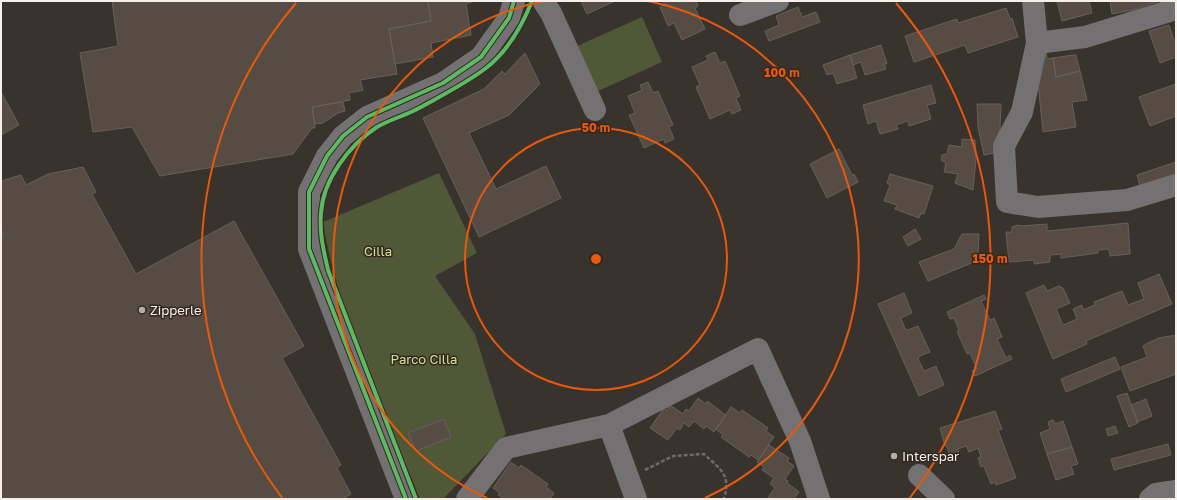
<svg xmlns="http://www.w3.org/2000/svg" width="1177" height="500" font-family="'Golos Text',sans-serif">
  <rect width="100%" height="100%" fill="#39332e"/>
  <path fill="#515837" d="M642,17L662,62L596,92L577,46Z
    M439,173L477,253L435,276L475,334L506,434L444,498L420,499C385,410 338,316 323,222Z"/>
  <path fill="#574c44" stroke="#66605c" d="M112,1H428L431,21L389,29L397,74L360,80L363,90L349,93L350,100L312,107L315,128H312L293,154L160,176L132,127L93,132L80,53L118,46Z
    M428,1H475L466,4L471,35L431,43L433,57L395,64L389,29L431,21Z
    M581,1H615L587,14Z
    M663,1H696L698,6L695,8L705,29L682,40L674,23L668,26L660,7L665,5Z
    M1057,1H1089L1092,13L1062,21Z
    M1110,1H1160L1133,10L1112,14Z
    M798,7L802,17L816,12L820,22L769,41L765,31L779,25L776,16Z
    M1006,8L1010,19L1012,18L1018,37L968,53L965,45L914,62L905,36L957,19L958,23Z
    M1169,25L1174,40H1176V57L1160,63L1149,31Z
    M881,45L887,64H884L886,69L865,75L861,62L853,65L850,55Z
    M715,52L720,63L725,61L740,96L736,98L741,110L732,114L730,110L710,119L696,87L700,85L692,67L708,60L706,56Z
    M1046,52L1047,59L1053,58L1056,77L1080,71L1087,100L1072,102L1076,127L1043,132L1036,62Z
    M525,53L540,84L509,115L469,133L496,189L546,166L561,198L479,237L423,118L484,89L502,71L505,74Z
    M850,55L857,78L837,84L833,73L827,75L823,65Z
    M1073,55H1076L1080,71L1056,77L1053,58Z
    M648,82L653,93L658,91L673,125L669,127L674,139L665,143L664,139L644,148L629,115L635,113L628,96L642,90L640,85Z
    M1176,84V116L1150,126L1139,97Z
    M931,85L936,103L927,105L931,119L909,126L908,121L896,125L898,129L880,134L876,121L868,124L863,105Z
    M1,92L19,125L1,135Z
    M343,102L345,111L338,113L323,123L315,124L312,107Z
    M977,104H1001L999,152L984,155L978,127Z
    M962,139L975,140L976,159L973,190L955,183L958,174L944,172L946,163L941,160L942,155L947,154L949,145L962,147Z
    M839,149L852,175L854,174L858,182L827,198L810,164Z
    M1176,162V181L1142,193L1137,175Z
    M83,167L96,192L92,194L136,274L234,221L304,346L282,358L341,465L337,468L351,494L343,499H1V238L3,236L1,228V181L21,175L26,185L48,174Z
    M890,174L933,186L924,214L921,213L919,218L895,209L897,205L884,201L890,185L887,183Z
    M1128,223L1130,254L1110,256L1109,249L1098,250V253L1061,258V254L1050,255V262L1034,264V260L1009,262L1006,232H1012V227L1018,225L1021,226L1047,224V231Z
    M915,229L921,239L908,246L903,237Z
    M962,234H979L978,253L974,252V262L928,281L919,262L954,249Z
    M1159,274L1172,304L1086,341L1087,344L1053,359L1026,293L1044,285L1047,291L1059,286L1063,288L1070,303L1056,309L1063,325L1077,319L1073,309L1082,305L1083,310L1095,305L1094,302L1122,291L1128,305L1144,299L1138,283Z
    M904,293L912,313L901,318L905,329L908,330L918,326L930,352L920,356L918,359L924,371L936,366L944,385L919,396L878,304Z
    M984,295L986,299L981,301L990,320L994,318L1002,337L997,339L1006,358L1010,355L1012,359L975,376L972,371L977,369L970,353L967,354L957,331L959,330L954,318L950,319L947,312Z
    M1176,335V374L1130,391L1121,367L1147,357L1143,346L1148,343L1159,338Z
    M1115,357L1120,369L1066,392L1061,379Z
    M1127,393L1138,423L1129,427L1117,396Z
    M698,398L706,404L707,401L726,415L714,432L706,426L704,429L694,421L689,427L684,423L680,430L677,428L668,440L650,428L664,408L667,410L670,405L683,414L686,409L689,411Z
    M1146,399L1152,416L1137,422L1131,405Z
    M731,407L740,413L742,410L768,428L766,431L774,437L758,460L751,455L749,457L721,437L723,435L716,429Z
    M995,411L1002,429L998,430L1016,478L996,485L995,482L991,484L984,466L981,467L978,458L981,457L978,448L969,452L966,446L958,449L959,452L950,455L946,445L945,446L940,428Z
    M444,419L451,437L416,451L408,433Z
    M1053,420L1055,424L1063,421L1072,447L1047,454L1040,433L1050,429L1048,422Z
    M1115,426L1118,433L1108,436L1106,429Z
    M1168,444L1171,455L1114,470L1111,459Z
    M769,445L789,458L787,461L794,466L785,479L788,481L787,483L799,492L794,499H767L775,488L770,484L774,478L762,470L764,467L757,462Z
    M1072,447L1078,464L1071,466L1074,474L1056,480L1047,454Z
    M511,462L519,468L521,465L548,484L546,487L554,493L551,498L552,499H504L498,495L500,493L493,488Z"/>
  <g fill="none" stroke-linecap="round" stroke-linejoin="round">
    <path stroke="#6d6a6a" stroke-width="2.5" stroke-dasharray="4 2" stroke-linecap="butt" d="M645,470L673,456L704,454C721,470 731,474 724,499"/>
    <path stroke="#737172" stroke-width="22" d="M543,1L551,13L595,110
      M1033,1L1037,43L1022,112L1004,146L1007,202L1038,207L1127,200L1176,185
      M740,15L778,1
      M1037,43L1085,37L1176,9
      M609,425L636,499
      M919,475L944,499
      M406,499L309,249V192L327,156L343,136L367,117L443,83L481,57L509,18L514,1
      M467,499L506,448L609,425L758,349L800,441L819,499
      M1150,499L1156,494L1176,491"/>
    <g stroke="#332821" stroke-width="6">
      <path id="cycleway" d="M406,499L309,249V192L327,156L343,136L367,117L443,83L481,57L509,18L514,1
        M416,499L328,270C324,252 319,233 321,213C323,180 349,145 377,127C391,119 407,115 421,107C441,96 468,82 486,68C508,51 522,26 532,1"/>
    </g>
    <use href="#cycleway" stroke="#5cba63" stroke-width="4"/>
  </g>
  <g fill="none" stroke="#e8590c" stroke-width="2">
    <circle cx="596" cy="259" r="131"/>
    <path d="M487 498A263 263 0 0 1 544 1M648 1A263 263 0 0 1 705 498"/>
    <path d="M283 499A394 394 0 0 1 296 3M896 3A394 394 0 0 1 909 499"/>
  </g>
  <g fill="#b4ada8" stroke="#332821" stroke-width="1.5">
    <circle cx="142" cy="310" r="4"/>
    <circle cx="894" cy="456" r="4"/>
  </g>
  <g text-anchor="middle" stroke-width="3" stroke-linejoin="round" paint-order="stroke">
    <g font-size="13" fill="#d0e394" stroke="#332821">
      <text x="378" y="256">Cilla</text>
      <text x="424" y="364">Parco Cilla</text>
    </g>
    <g font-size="13" fill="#f6efea" stroke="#332821" text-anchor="start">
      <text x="150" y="315">Zipperle</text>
      <text x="902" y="461">Interspar</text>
    </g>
  </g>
  <circle cx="596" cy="259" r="6" fill="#e8590c" stroke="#332821" stroke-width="2"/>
  <g font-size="12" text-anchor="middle" font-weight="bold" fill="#e8590c" stroke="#332821" stroke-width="3" stroke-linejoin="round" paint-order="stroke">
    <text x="782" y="77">100 m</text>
    <text x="596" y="132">50 m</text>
    <text x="990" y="263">150 m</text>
  </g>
  <rect width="1177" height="500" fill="none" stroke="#f6efea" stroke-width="4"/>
</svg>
